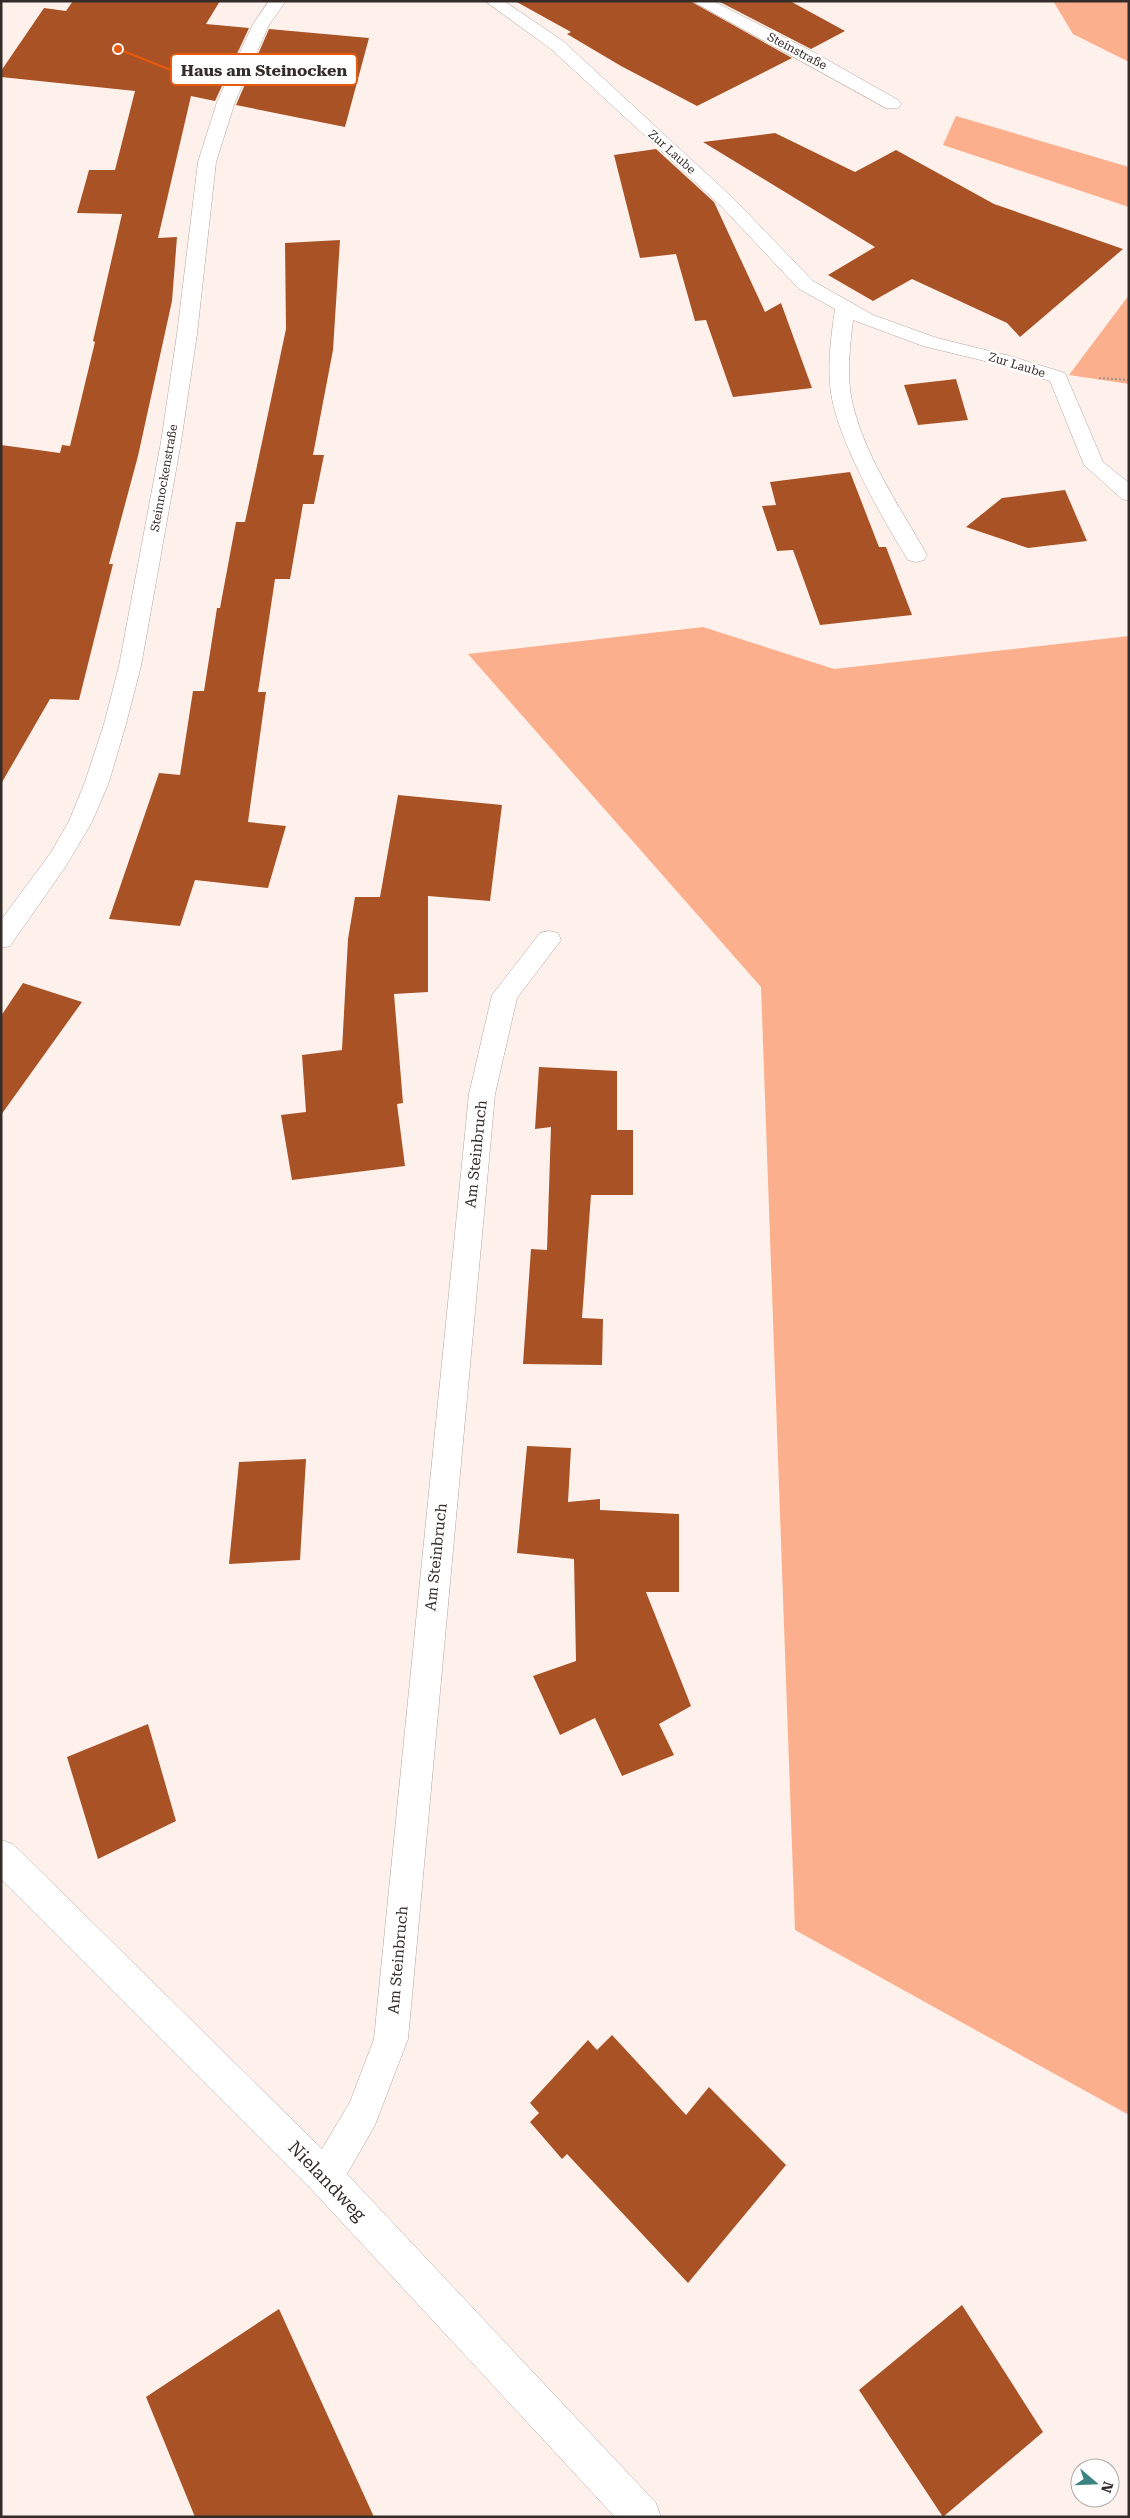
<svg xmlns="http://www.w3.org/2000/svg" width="1130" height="2518" font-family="'Roboto Serif',serif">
  <rect width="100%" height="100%" fill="#fef1eb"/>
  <path fill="#fcaf8d" d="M1053,1H1129V62L1073,34Z
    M956,116L1129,167V207L943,145Z
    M1129,295V384L1069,375Z
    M703,627L834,669L1129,636V2115L795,1930L761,987L468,654Z"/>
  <path fill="#a95226" d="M73,1H220L206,24L249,28L215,101L191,96L158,238L177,237L172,301L138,456L109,564H113L79,700L50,699L1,784V445L60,453L62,445L70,446L95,342L93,341L122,214L77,213L89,170H115L135,91L1,77V71L44,8L66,11Z
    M515,1H690L792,58L697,106L621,66L567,34L571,32Z
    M718,1H790L845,31L811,49Z
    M269,29L369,38L345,127L236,105Z
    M775,133L855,172L896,150L994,204L1123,249L1020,337L1007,323L912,279L873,301L828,275L875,247L703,142Z
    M656,149L714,202L765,312L781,303L812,388L733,397L706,320L695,321L676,254L640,258L614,155Z
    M340,240L333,350L313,455H324L314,504H303L290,579H275L258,692H266L248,822L286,826L268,888L195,880L180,926L109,919L159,773L180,775L193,691H204L217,608H220L236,522H245L286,329L285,243Z
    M956,379L968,420L918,425L904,385Z
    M850,472L879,547H886L912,615L820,625L793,550L777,551L762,506L776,505L770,482Z
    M1065,490L1087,541L1028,548L966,527L1002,498Z
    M398,795L502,805L490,901L428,896V992L394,994L403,1103L397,1104L405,1166L292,1180L281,1115L306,1112L302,1055L342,1050L348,939L355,897H380Z
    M23,983L82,1002L1,1115V1016Z
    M539,1067L617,1071V1130H633V1195H591L582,1318L603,1319L602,1365L523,1364L531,1249L547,1250L551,1127L535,1129Z
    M527,1446L571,1448L568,1502L600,1499V1510L679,1514V1592H646L691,1706L659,1724L674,1755L622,1776L595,1718L560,1735L533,1676L576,1661L574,1559L517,1553Z
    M306,1459L300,1560L229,1564L239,1462Z
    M148,1724L176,1821L98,1859L67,1757Z
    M612,2035L686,2115L709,2087L786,2165L688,2283L567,2154L562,2159L530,2122L539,2113L530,2103L588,2040L597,2050Z
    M962,2305L1043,2432L943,2517L859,2390Z
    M279,2309L374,2517H195L146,2397Z"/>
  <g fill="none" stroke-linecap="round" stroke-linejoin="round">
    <g stroke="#b5a59e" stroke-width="1">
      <path id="minor" d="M269,1H286L269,25L235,102L216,162L197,334L181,442L141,666L126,724L109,782L92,822L66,866L10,946L1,948V920L50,854L69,821L85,782L104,724L119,666L161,442L177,334L198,162L217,102L253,24Z
        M485,1H504L563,41L733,198L813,281L873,315L937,338L1010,356L1065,373L1103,462L1129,483V501L1122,499L1084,465L1050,381L997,364L923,346L853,320C850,345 847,371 851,396C862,453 899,505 927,555L924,560L916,562L908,560C882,518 838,441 831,393C827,365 831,337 835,309L799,289L721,206L551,49Z
        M692,1H713L817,54L898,100L901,104L898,108H886Z
        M549,931L558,933L561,940L517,998L495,1094L408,2039L375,2125L347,2174L656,2503L661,2517H615L312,2190L1,1879V1840L13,1844L322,2149L350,2102L374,2039L469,1094L492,995L540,933Z"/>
    </g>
    <path stroke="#9f9591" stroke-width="2" stroke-dasharray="2 2" stroke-linecap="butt" d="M1099,378L1129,380"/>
    <use href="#minor" fill="#fff" fill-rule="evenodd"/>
  </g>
  <g text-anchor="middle" stroke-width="5" stroke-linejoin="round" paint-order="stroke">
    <g font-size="12" fill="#332c29" stroke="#fff">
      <text transform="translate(797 51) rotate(28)" y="4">Steinstraße</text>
      <text transform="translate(672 152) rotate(42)" y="4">Zur Laube</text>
      <text transform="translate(1017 365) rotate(17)" y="4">Zur Laube</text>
      <text transform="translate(164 478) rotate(-80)" y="4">Steinnockenstraße</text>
    </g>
    <g font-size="15" fill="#332c29" stroke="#fff">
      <text transform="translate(476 1154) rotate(-84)" y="5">Am Steinbruch</text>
      <text transform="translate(436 1557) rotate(-84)" y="5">Am Steinbruch</text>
      <text transform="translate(398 1960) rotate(-85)" y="5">Am Steinbruch</text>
    </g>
    <g font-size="18" fill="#332c29" stroke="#fff">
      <text transform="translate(327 2181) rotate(46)" y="6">Nielandweg</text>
    </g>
  </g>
  <path fill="none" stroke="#e8590c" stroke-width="2" d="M118 49L171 70"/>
  <circle fill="#e8590c" stroke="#fff" stroke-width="2" cx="118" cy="49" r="5"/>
  <rect fill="#fff" stroke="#e8590c" stroke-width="2" x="171" y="54" width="186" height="31" rx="5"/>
  <g font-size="16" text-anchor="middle" font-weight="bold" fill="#332c29">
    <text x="264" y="76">Haus am Steinocken</text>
  </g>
  <rect width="1130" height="2518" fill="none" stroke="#332c29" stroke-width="5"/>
  <g transform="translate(1095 2483) rotate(109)"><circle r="24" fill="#ffffff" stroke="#adaba9"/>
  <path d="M0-4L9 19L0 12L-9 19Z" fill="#3c8484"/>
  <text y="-8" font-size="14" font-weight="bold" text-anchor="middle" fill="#332c29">N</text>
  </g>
</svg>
